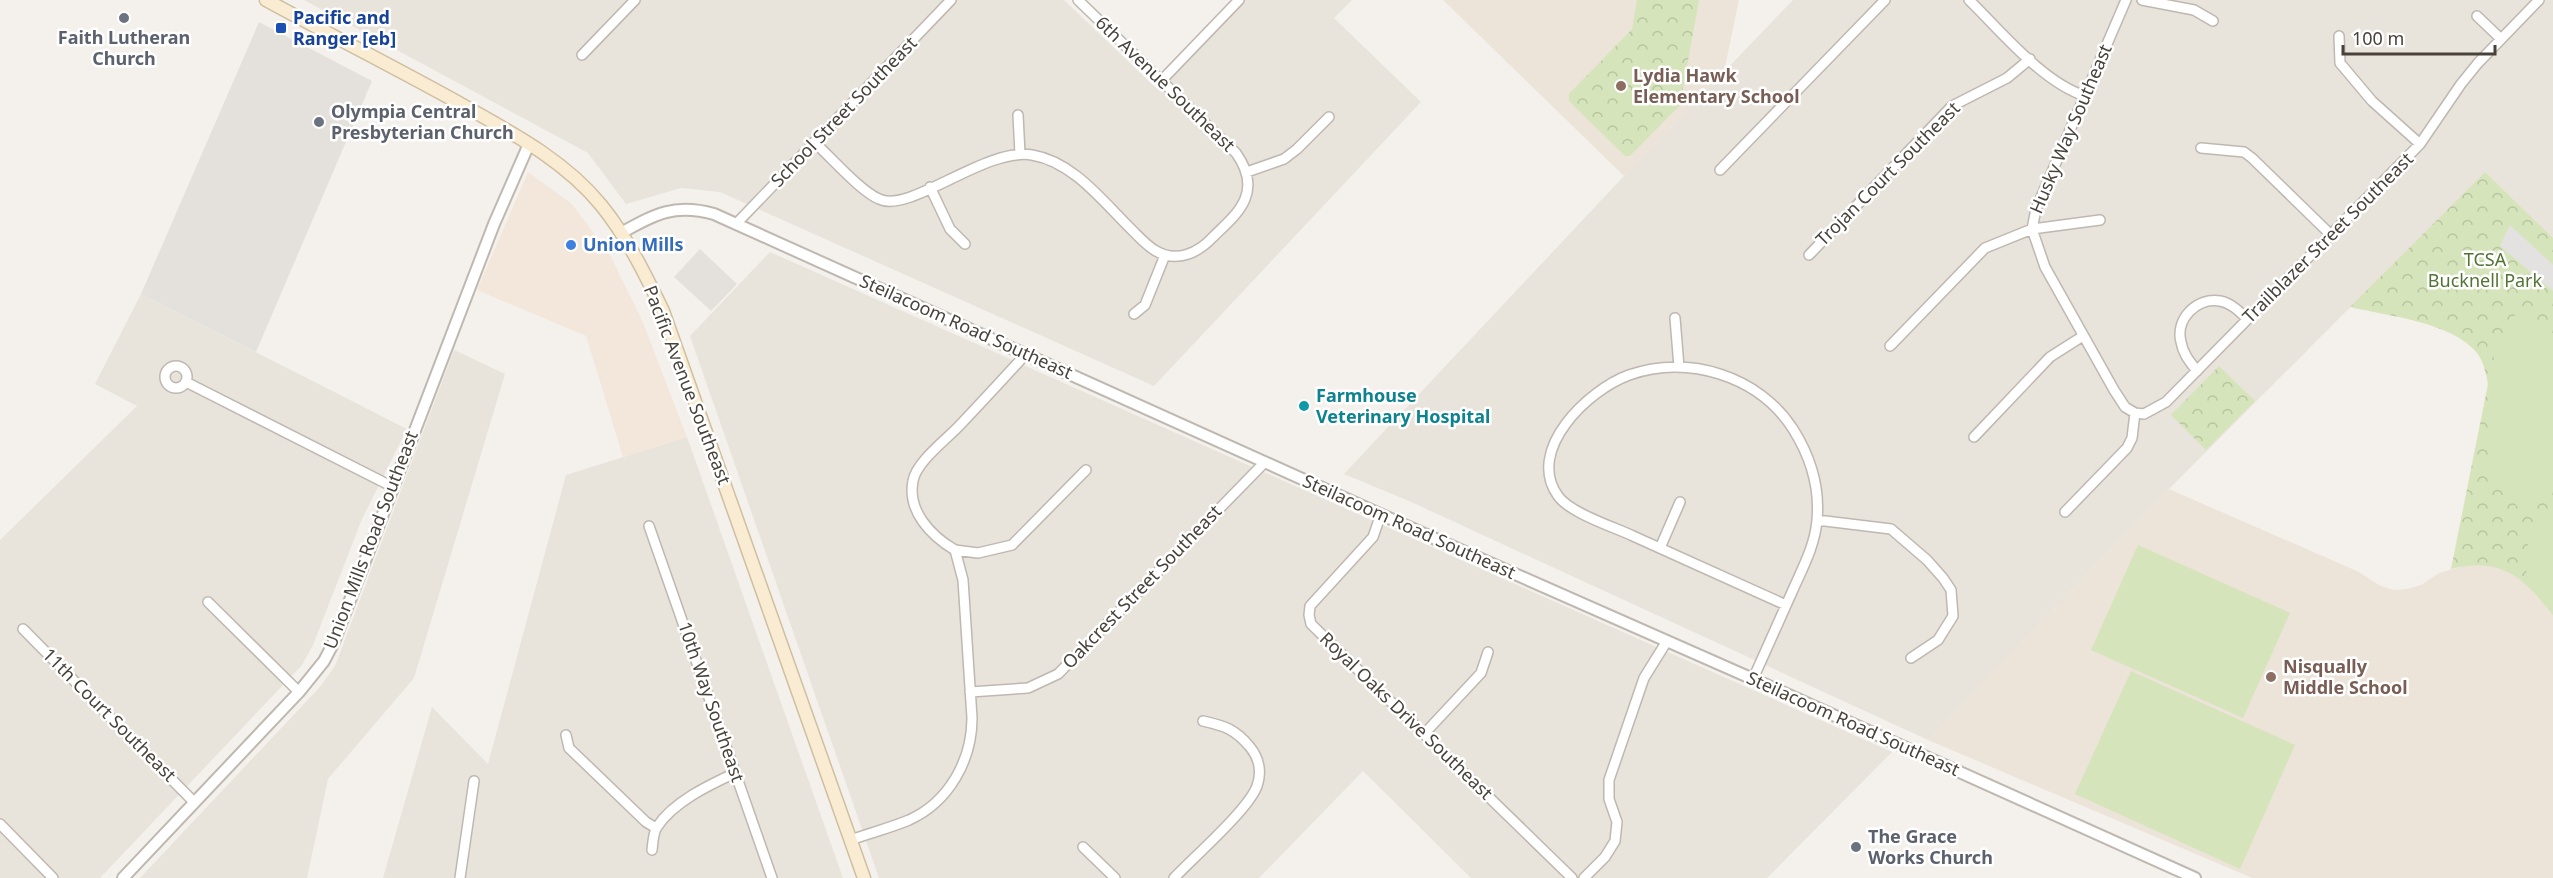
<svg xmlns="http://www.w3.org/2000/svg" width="2553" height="878" font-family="'Noto Sans',sans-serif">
  <defs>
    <pattern id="forest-crowns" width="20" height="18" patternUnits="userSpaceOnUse" patternTransform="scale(1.5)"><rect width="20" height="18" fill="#d5e4ba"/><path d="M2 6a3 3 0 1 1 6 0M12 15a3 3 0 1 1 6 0" fill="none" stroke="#b8c5a1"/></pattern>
  </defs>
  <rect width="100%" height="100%" fill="#f4f1ec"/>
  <path fill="#e8e3db" d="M304,0H1064L1156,88L1242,0H1352L1334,18L1421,102L1154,386L720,192L681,188L626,204L588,153Z
    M1793,0H2553V238L2485,172L2169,489L1928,740L1409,501L1344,474L1624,176Z
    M770,252L1892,752L1767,878H1471L1363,771L1259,878H879L690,336Z
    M141,294L407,429L362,519L313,645L302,665L100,878H0V540L137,406L95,384Z
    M454,350L505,374L414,678L328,779L307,878H140L319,688L335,666Z
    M687,437L843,878H383L432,707L488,764L566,475Z"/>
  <path fill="#f3e7db" d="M528,172L572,204L610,255L642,320L687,437L623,457L586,336L477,290Z"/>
  <path fill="#e4e1dd" d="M259,22L372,81L256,352L141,294Z
    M700,249L737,284L711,311L674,277Z"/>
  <path fill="#ece4d8" d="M1443,0H1739L1724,72L1624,176Z
    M2169,489L2359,572L2379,585L2393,590L2407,589L2421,585L2439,573L2471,564L2497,566L2517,577L2533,590L2553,615V878H2252L1928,740Z"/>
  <path fill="url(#forest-crowns)" d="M1637,0H1699L1680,105L1630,156H1625L1569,101V94L1632,29Z
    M2485,172L2553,238V615C2524,578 2501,556 2451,569L2488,384C2486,374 2484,362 2477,353C2452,322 2388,316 2350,307Z
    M2219,366L2255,401L2206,450L2171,415Z"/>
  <path fill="#d5e4ba" d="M2520,305L2553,336V485L2525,517L2491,472L2490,412L2494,355Z
    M2542,512L2553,519V615L2533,590L2526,584L2528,538Z
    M2138,545L2290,613L2243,718L2091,650Z
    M2131,671L2295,745L2240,869L2075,794Z"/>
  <path fill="#e4e2e0" d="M2510,225L2553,265V291L2500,246Z"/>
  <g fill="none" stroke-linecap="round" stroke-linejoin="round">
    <g stroke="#bfb8b0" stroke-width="12">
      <path id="minor" d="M1969,0C2001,31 2042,82 2085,96
        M2126,0L2036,209L2032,229L2045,267L2114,390L2125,407L2135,413
        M2142,0L2194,10L2213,21
        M2477,16L2501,39
        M2339,36L2340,63L2372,101L2420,144
        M582,55L635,0
        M1161,81L1239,0
        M1018,115L1020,154
        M814,142C831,157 860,191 879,199C910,214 985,147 1032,155C1074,162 1103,202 1132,230C1139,237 1147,246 1156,251C1177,263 1198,253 1213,237C1224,226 1239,214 1245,199C1252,182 1246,167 1236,153L1078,0
        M2201,148L2244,152L2252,158L2331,235
        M1720,170L1885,0
        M1247,172L1284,159L1297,149L1329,117
        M930,187L950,229L965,244
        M736,224L951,0
        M1809,255L1952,106L2007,78L2030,59
        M1134,314L1145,305L1165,255
        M1675,318L1679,367
        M1890,346L1985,248L2032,229L2100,220
        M165 377a11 11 0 1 1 22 0a11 11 0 1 1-22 0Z
        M2197,371C2190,362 2183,354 2181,342C2175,319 2197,297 2220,301C2231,303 2239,311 2247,319
        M186,382L393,487
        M2135,413L2144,414L2166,402L2420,144L2461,84L2478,63L2539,0
        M1974,437L2050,357L2083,336
        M2065,512L2127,448L2132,438L2135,413
        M1381,514L1373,537L1310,606L1309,615L1311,624L1572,878
        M1817,520L1891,529L1927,560L1943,578L1951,590L1953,616L1938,640L1911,658
        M649,526L772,878
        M1660,548L1680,502
        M955,550L978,553L1012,545L1086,470
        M208,602L299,692
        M23,629L194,802
        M1753,679C1766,650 1779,621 1792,592C1802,569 1815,546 1817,520C1820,488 1810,456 1793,429C1759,376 1688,354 1629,375C1588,390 1525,450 1558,496C1570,513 1614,527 1633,536C1684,559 1735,582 1786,605
        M970,692L1028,688L1058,674L1265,462
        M1424,734L1481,673L1488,652
        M566,735L569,748L646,822L656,828
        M0,824L53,878
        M850,840C870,833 890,828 909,820C949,802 972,760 972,718L963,580L955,550C931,536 907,511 913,481C916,462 947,439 960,425C982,402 1004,378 1026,354
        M1083,847L1115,878
        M652,850C653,843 653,833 657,827C673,802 709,785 735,773
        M460,878L474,781
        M1174,878C1193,858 1249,809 1257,786C1262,772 1259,758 1250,747C1235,729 1225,726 1203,721
        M1584,878L1605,857L1615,841L1617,822L1609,799V780L1644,678L1667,641"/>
    </g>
    <g stroke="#bfb8b0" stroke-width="14">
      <path id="tertiary" d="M621,233C655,214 675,203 714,214L1431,537L1753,679L2195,878
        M123,878L299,692L324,661L334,642L494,224L529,144"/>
    </g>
    <g stroke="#cfbfa1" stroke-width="15">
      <path id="secondary" d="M266,0C332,36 400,70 466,107C514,134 565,161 601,205C627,237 645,274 663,311L864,878"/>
    </g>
    <use href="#minor" stroke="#fff" stroke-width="9"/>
    <use href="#tertiary" stroke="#fff" stroke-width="10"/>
    <use href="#secondary" stroke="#f9ecd2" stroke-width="12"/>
  </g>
  <g fill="#6b7280" stroke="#fff" stroke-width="2">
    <circle cx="124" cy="18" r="6"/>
    <circle cx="319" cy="122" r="6"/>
    <circle cx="1856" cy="847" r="6"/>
  </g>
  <rect fill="#1a4fb4" stroke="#fff" stroke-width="2" x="275" y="22" width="12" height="12" rx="3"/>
  <g fill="#8d6e63" stroke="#fff" stroke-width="2">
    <circle cx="1621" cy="86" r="6"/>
    <circle cx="2271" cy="677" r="6"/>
  </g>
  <circle fill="#3f7fe0" stroke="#fff" stroke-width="2" cx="571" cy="245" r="6"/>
  <circle fill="#0f9aa8" stroke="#fff" stroke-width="2" cx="1304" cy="406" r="6"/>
  <g text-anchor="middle" stroke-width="5" stroke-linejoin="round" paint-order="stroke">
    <g font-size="18" font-weight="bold" fill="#164399" stroke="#fff" text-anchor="start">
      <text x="293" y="24">Pacific and<tspan x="293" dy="21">Ranger [eb]</tspan></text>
    </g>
    <g font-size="18" font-weight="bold" fill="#5b616d" stroke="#fff" text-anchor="start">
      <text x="124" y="44" text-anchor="middle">Faith Lutheran<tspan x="124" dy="21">Church</tspan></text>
      <text x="331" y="118">Olympia Central<tspan x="331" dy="21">Presbyterian Church</tspan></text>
      <text x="1868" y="843">The Grace<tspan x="1868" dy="21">Works Church</tspan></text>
    </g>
    <g font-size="18" font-weight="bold" fill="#785e54" stroke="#fff" text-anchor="start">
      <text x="1633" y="82">Lydia Hawk<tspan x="1633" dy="21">Elementary School</tspan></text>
      <text x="2283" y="673">Nisqually<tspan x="2283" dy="21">Middle School</tspan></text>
    </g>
    <g font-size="18" fill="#48423b" stroke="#fff">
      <text transform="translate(1165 84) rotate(44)" y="6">6th Avenue Southeast</text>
      <text transform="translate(844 112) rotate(-46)" y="6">School Street Southeast</text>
      <text transform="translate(2071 129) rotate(-67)" y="6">Husky Way Southeast</text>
      <text transform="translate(1888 174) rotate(-45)" y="6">Trojan Court Southeast</text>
      <text transform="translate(2328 238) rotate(-45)" y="6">Trailblazer Street Southeast</text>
      <text transform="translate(966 327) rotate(24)" y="6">Steilacoom Road Southeast</text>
      <text transform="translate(687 385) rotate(69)" y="6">Pacific Avenue Southeast</text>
      <text transform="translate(1409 527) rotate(24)" y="6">Steilacoom Road Southeast</text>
      <text transform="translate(371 540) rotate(-69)" y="6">Union Mills Road Southeast</text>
      <text transform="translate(1142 587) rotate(-46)" y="6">Oakcrest Street Southeast</text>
      <text transform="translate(711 702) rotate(71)" y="6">10th Way Southeast</text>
      <text transform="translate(109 715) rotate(45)" y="6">11th Court Southeast</text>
      <text transform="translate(1406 716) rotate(44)" y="6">Royal Oaks Drive Southeast</text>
      <text transform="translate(1853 724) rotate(24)" y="6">Steilacoom Road Southeast</text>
    </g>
    <g font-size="18" font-weight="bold" fill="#366cbe" stroke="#fff" text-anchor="start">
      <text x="583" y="251">Union Mills</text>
    </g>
    <g font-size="18" fill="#527433" stroke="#fff">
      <text x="2485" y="266">TCSA<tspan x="2485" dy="21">Bucknell Park</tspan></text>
    </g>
    <g font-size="18" font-weight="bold" fill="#0d838f" stroke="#fff" text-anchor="start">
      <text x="1316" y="402">Farmhouse<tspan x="1316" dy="21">Veterinary Hospital</tspan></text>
    </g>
  </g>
  <path d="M2343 45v9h152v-9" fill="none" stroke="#48423b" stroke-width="3"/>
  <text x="2352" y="45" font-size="18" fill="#48423b" stroke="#ffffff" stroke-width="4.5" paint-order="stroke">100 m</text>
</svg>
